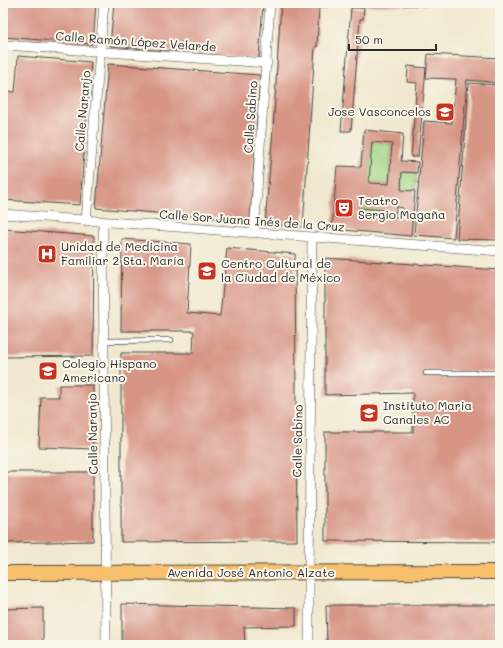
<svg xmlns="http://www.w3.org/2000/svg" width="503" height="648" font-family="Mali,sans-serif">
  <rect width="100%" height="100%" fill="#fbf7ec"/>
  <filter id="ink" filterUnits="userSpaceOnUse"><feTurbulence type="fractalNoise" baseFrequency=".025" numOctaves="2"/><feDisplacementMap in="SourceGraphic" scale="8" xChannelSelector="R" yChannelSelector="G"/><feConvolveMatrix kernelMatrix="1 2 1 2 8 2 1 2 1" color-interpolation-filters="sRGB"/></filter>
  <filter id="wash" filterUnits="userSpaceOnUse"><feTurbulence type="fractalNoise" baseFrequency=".012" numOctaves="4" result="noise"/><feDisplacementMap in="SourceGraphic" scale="16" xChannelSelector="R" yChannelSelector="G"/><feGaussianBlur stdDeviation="0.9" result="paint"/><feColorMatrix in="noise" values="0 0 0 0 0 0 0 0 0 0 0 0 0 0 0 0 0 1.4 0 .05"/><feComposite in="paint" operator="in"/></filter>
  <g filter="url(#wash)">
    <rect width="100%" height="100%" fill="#f0e9cf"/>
    <path fill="#a0d586" stroke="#668058" d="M372,142L392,144L389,184L369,183Z
      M402,172L417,173L415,191L401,190Z
      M360,208L382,210L381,215L360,213Z"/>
    <g id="blocks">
      <path fill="#d79586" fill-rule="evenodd" d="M3,3H96L93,44L3,37Z
        M114,3H263L259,59L110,46Z
        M281,3H329V7H319L317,47H315L303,227L265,224L273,130Z
        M331,3H356V6H331Z
        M361,3H437V5L361,6Z
        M351,8H364L363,19H360L351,131H341Z
        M428,54L500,58V83L467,80L454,238L414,235L424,121L452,123L456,79L426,78Z
        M18,56L91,62L80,205L3,200V91L15,92Z
        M108,64L260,75L250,221L96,208Z
        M408,66L426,68L418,157H411L417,83L407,82Z
        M469,83L500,85V240L457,239Z
        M364,130L403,134L401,161L418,162L417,173L402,172L401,190L415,191L411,236L332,229L337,166L361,167ZM372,142L392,144L389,184L369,183ZM396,207L403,208L402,217H395ZM360,208L382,210L381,215L360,213Z
        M3,229L94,236L93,356L5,357V351H3Z
        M122,239L191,244L187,313L220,316L227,248L295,254L297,541L121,542V353H193L194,331H121Z
        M325,258L500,270V371L424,372V375L500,374V542L325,541V432H413V393L325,395Z
        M59,385H93V449L39,447L41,397H59Z
        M3,472H93V541L3,543Z
        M122,604L296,608V626L244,627L245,645H122Z
        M326,605H499V645H327Z
        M43,608V645H3V609Z"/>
    </g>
  </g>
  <g filter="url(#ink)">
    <use href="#blocks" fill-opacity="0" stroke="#494844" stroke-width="1"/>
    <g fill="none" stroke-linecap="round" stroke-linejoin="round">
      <g stroke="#494844" stroke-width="6">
        <path id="lane" d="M105,341L171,340
          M426,373H500"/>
      </g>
      <g stroke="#494844" stroke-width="10">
        <path id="street" d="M3,45L267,63
          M3,214L500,251
          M86,221L104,3
          M103,222L106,645
          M254,233L270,3
          M309,645V573L312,237"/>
      </g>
      <g stroke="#494844" stroke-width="16">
        <path id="primary" d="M3,573L500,572"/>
      </g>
      <use href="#lane" stroke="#fff" stroke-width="4.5"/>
      <use href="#street" stroke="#fff" stroke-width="9"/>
      <use href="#primary" stroke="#f8bf6c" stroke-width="14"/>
    </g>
  </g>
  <defs>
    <g id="school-square" transform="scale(1)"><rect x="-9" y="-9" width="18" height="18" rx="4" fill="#c8321e" stroke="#fbf7ec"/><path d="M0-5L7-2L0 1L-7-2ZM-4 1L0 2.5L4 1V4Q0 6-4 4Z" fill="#fff"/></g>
    <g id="theatre-square" transform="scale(1)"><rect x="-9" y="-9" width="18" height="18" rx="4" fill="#c8321e" stroke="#fbf7ec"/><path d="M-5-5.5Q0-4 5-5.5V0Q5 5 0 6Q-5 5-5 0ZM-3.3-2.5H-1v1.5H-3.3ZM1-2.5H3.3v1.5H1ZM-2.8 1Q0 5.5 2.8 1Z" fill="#fff"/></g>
    <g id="hospital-square" transform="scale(1)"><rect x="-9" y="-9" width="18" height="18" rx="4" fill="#c8321e" stroke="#fbf7ec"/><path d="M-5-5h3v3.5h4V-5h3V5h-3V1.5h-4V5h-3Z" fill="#fff"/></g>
  </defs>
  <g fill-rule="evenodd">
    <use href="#school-square" x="445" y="112"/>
    <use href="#theatre-square" x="344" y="208"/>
    <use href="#hospital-square" x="47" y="254"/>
    <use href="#school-square" x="207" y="271"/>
    <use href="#school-square" x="48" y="371"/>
    <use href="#school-square" x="369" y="413"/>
  </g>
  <g text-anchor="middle" stroke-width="4" stroke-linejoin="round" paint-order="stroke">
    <g font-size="12" fill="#2b2b2b" stroke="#fbf7ec">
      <text transform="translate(136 42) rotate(4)" y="4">Calle Ramón López Velarde</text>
      <text transform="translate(83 111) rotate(-85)" y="4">Calle Naranjo</text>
      <text transform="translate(251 117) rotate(-86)" y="4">Calle Sabino</text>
      <text transform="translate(252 221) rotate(4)" y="4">Calle Sor Juana Inés de la Cruz</text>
      <text transform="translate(93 434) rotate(-91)" y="4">Calle Naranjo</text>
      <text transform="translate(298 441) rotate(-89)" y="4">Calle Sabino</text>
      <text x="251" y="577">Avenida José Antonio Alzate</text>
    </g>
    <g font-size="12" fill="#2b2b2b" stroke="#fbf7ec" text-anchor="start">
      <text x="431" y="116" text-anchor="end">Jose Vasconcelos</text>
      <text x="358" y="205">Teatro<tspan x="358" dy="14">Sergio Magaña</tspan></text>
      <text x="61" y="251">Unidad de Medicina<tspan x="61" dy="14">Familiar 2 Sta. María</tspan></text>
      <text x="221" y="268">Centro Cultural de<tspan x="221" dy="14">la Ciudad de México</tspan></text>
      <text x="62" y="368">Colegio Hispano<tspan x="62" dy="14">Americano</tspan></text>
      <text x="383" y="410">Instituto Maria<tspan x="383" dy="14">Canales AC</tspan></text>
    </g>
  </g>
  <rect width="503" height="648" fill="none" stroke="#fbf7ec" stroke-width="16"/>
  <path d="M349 44v6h87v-6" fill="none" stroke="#2b2b2b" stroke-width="2"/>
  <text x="355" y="44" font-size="12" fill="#2b2b2b" stroke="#fbf7ec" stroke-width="3" paint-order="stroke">50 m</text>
</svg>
